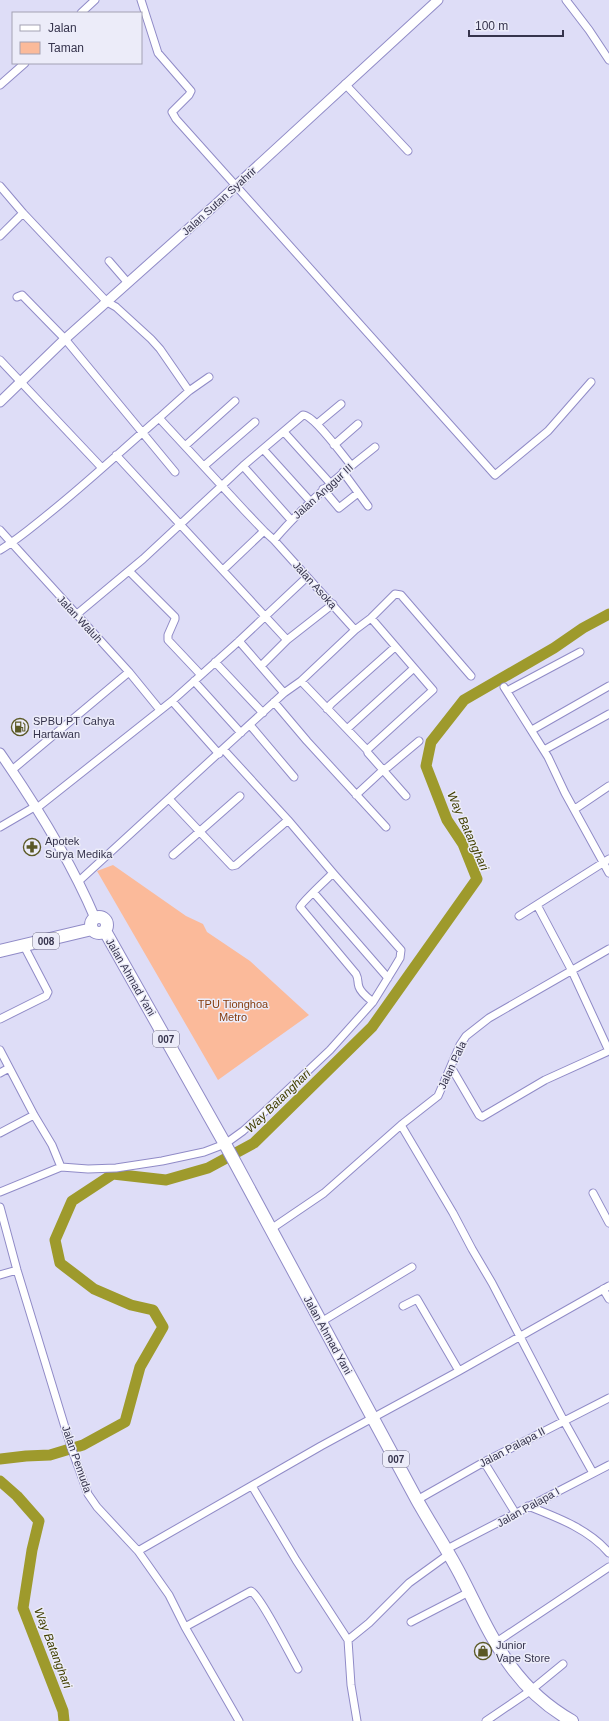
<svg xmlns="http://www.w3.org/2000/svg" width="609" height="1721" font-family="Helvetica,sans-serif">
  <rect width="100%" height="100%" fill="#deddf7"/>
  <path fill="#fbba9a" d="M113,865L186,916L203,924L207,932L250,961L309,1015L218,1080L97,871Z"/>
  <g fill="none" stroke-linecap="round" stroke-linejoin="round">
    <path stroke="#9e9a2c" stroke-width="11" d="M0,1459L26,1456L50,1455L83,1445L125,1422L140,1367L163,1327L153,1310L131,1305L94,1289L60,1263L55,1240L72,1201L113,1174L166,1180L208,1168L254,1143L372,1027L477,879L463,844L447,820L426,766L431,742L464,700L554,648L583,628L609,614
      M0,1481L17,1496L39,1521L32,1550L23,1608L63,1711L64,1721"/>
    <g stroke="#908bc7" stroke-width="9">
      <path id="minor" d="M141,0L158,53L191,91L189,95L172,112L176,119L495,475L548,431L591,382
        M566,0L589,30L609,60
        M81,13L95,0
        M345,84L408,151
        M0,85L25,63
        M0,186L23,213L107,302L116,307L151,339L160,349L189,391
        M0,236L23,213
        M109,261L128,283
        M17,297L22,295L65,339L175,472
        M0,360L102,468
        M159,418L189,391L209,377
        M317,424L341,404
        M284,432L330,483
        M334,445L358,424
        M185,446L235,401
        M263,449L310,501
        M116,455L287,640
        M204,466L255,422
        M243,466L291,520
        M343,472L368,506
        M323,489L339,508L358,493
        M0,530L129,672L160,710
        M274,540C304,505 339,475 375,447
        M0,550C17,540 32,527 47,515C86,484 122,450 159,418L244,510L264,531L274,540L355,630
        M223,570L264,531
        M129,571L175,617V619L168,635V640L201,675
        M76,615L143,559L243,466L303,415C314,415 343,456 351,465
        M239,641L284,693
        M215,662L263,713
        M261,666L287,640L333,604
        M194,681L241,733
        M301,681L367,750L368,753L406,796
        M504,687L548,757L565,793L609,873
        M507,691L580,652
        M172,701L219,754
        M274,702L307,741L386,827
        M327,709L331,704L395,647
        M250,725L294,777
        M347,729L414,668
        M532,730L609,686
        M224,750L288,820L333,873C328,878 301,903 300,907L356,974C359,980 357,981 359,987C361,993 368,998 373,1002
        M367,750L433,690L371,618
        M544,750L609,714
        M12,770L129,672
        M356,795L383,770L388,767L419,741
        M169,799L232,866L236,865L288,820
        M37,808L172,701L239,641L307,577
        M575,809L609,786
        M0,827L36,806
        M173,855L240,796
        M79,881L284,693L301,681L355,630L371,618L395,594L401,595L471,676
        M314,893L388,978
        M537,905L572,971L609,1051
        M519,916L609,859
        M0,1019L46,996L48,992L24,946
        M0,1050L34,1115L52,1145L61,1167
        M451,1067L479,1115L482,1117L545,1080L609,1051
        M0,1073L9,1068
        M401,1125L453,1213L472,1249L492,1283L564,1421L593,1473
        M0,1133L34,1115
        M0,1192L61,1167L88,1169L116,1168L162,1161L204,1152L225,1144L243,1131L262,1114L330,1050L373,1002L394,968L400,958L401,950L333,873
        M593,1193L609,1223
        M0,1207L17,1270L71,1447L88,1494L97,1507L138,1551L169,1595L185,1627L239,1721
        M271,1229L324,1193L401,1125L438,1096L460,1045L466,1036L489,1018L609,949
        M0,1275L17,1270
        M603,1289L609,1299
        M403,1306L417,1299L459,1371
        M321,1322L412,1267
        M484,1462L516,1514
        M252,1486L296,1560L348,1640L351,1685L357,1721
        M417,1500L484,1462L609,1398
        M528,1506C556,1517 589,1529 609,1553
        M447,1549L609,1465
        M138,1551L321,1446L459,1371L609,1286
        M411,1622L469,1592
        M185,1627L251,1591C261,1597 290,1655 298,1669
        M348,1640L369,1623L409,1583L449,1554
        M495,1643L609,1567
        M486,1721L530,1691L563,1664"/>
    </g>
    <g stroke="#908bc7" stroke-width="11">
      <path id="tertiary" d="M0,402L65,339L215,205L438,0
        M0,753C36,805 70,859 95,918"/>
    </g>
    <g stroke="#908bc7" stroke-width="14">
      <path id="primary" d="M91 925a8 8 0 1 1 16 0a8 8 0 1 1-16 0Z
        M105,931L225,1144L417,1500C431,1525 447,1549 460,1574C491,1634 509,1685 572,1721
        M0,951L92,929"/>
    </g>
    <use href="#minor" stroke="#fff" stroke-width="7"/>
    <use href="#tertiary" stroke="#fff" stroke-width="9"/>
    <use href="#primary" stroke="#fff" stroke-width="12"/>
  </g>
  <defs>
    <g id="fuel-ring" transform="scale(0.9)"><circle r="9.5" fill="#ececf9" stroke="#5b5926" stroke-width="1.5"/><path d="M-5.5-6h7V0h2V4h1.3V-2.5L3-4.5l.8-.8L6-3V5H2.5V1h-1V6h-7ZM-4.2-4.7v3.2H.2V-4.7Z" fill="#5b5926"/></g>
    <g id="pharmacy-ring" transform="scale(0.9)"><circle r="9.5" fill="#ececf9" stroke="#5b5926" stroke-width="1.5"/><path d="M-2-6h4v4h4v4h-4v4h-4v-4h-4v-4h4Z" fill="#5b5926"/></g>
    <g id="shop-ring" transform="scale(0.9)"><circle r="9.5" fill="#ececf9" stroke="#5b5926" stroke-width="1.5"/><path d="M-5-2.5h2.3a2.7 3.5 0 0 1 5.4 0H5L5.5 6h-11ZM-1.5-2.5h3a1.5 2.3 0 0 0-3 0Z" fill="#5b5926"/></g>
  </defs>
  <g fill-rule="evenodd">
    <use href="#fuel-ring" x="20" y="727"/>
    <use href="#pharmacy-ring" x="32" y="847"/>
    <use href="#shop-ring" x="483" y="1651"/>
  </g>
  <g text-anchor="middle" stroke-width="3" stroke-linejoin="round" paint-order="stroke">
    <g fill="#ececf9" stroke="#6d6b81" stroke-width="1">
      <rect x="33" y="933" width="26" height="16" rx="3"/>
      <rect x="153" y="1031" width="26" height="16" rx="3"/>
      <rect x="383" y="1451" width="26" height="16" rx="3"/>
    </g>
    <g font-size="10" font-weight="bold" fill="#36344d">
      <text x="46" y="945">008</text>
      <text x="166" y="1043">007</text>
      <text x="396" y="1463">007</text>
    </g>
    <g font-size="11" fill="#36344d" stroke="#ececf9">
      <text transform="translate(219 201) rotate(-42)" y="4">Jalan Sutan Syahrir</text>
      <text transform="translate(323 491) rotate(-42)" y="4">Jalan Anggur III</text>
      <text transform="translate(315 585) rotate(48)" y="4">Jalan Asoka</text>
      <text transform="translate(80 619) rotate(47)" y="4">Jalan Waluh</text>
      <text transform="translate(131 977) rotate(60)" y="4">Jalan Ahmad Yani</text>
      <text transform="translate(452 1065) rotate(-65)" y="4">Jalan Pala</text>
      <text transform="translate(328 1335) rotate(61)" y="4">Jalan Ahmad Yani</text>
      <text transform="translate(512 1447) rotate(-28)" y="4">Jalan Palapa II</text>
      <text transform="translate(77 1459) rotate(71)" y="4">Jalan Pemuda</text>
      <text transform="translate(528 1507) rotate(-29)" y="4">Jalan Palapa I</text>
    </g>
    <g font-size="11" fill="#36344d" stroke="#ececf9" text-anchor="start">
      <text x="33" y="725">SPBU PT Cahya<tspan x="33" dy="13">Hartawan</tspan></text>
      <text x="45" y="845">Apotek<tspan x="45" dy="13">Surya Medika</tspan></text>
      <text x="496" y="1649">Junior<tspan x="496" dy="13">Vape Store</tspan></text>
    </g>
    <g font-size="11" fill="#853c0e" stroke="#ececf9">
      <text x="233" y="1008">TPU Tionghoa<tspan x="233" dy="13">Metro</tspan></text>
    </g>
    <g font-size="12" font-style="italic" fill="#413f01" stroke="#ececf9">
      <text transform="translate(468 831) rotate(66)" y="4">Way Batanghari</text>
      <text transform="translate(278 1101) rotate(-44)" y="4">Way Batanghari</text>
      <text transform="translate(53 1648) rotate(69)" y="4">Way Batanghari</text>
    </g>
  </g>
  <rect x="12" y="12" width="130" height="52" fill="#ececf9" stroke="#a3a2b4"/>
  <rect x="20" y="25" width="20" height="6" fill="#ffffff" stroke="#a3a2b4"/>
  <text x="48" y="32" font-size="12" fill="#36344d">Jalan</text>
  <rect x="20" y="42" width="20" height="12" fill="#fbba9a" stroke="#a3a2b4"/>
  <text x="48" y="52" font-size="12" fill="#36344d">Taman</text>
  <path d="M469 30v6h94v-6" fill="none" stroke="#36344d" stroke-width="2"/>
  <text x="475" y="30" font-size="12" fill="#36344d" stroke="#ececf9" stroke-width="3" paint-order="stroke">100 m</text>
</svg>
